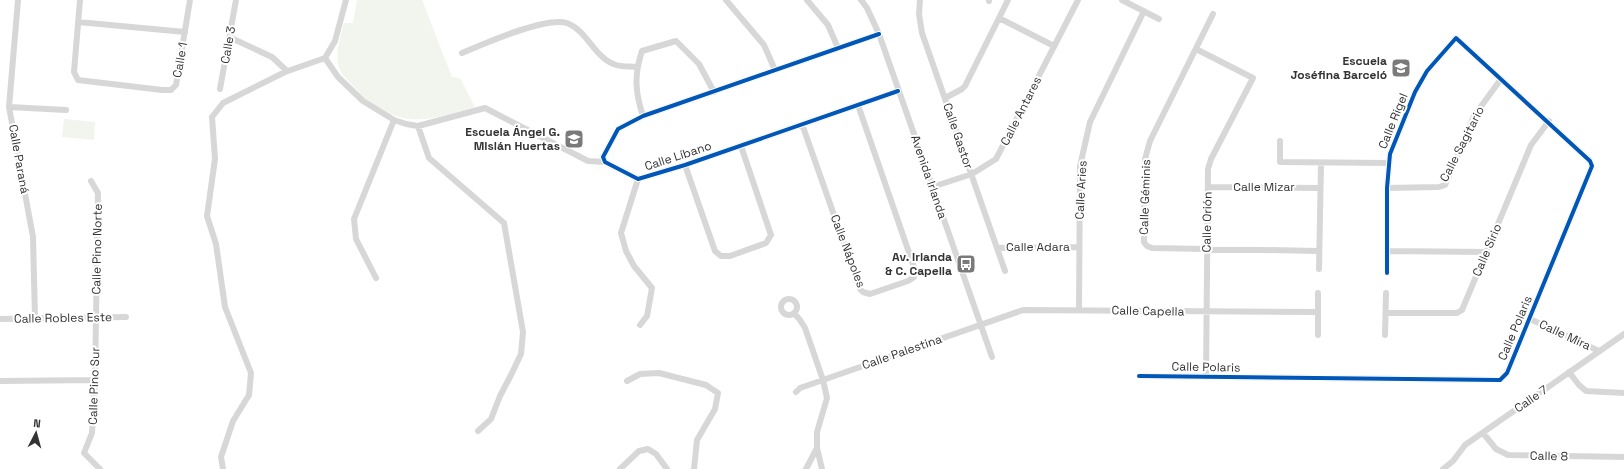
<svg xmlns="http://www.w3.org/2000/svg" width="1624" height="469" font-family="'Space Grotesk',sans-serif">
  <rect width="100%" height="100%" fill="#fff"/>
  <path fill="#f1f5ed" d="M357,0H422L452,77L460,78L475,107C433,118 411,130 371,103C362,97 351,83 343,75C332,60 340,39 344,23H353Z
    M64,119L95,122L94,140L62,137Z"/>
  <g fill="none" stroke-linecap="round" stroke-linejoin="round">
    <path stroke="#d7d7d7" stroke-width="6" d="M18,0L9,107L33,237L35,318
      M80,0L74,72L78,80L162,90H171L176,85L190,0
      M726,0L764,45L775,70
      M807,0L828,25L838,48
      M861,0L867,8L879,34L992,357
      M920,0L919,14L922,33L1005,271
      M1122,0L1159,19
      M989,1V0
      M1213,14L1150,141L1145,159L1144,242L1147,246L1152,248L1319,251
      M999,18L1054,46
      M78,22L185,32
      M879,34L643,116L618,129L603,157L605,162L638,179L685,165L898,91
      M229,37L272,57L287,71
      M1196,49L1253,78L1211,159L1208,169L1206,377
      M462,53C483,44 546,16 567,23C588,31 594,58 616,65C622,67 630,66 637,67
      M325,58L338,77L363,101L394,120L406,124L418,126L485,108L588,161L605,162
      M325,58L335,41L346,0
      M220,89L236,0
      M945,98L962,89L965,86L1008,0
      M9,107L66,110
      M643,116C635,92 634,75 642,51L676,41L699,64L714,92
      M802,124L860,289L863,292L870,294L908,281L914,277L915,270L858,105
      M418,126L429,158L504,223L523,332L521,354L511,375L500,396L491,419L478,431
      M1280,141V162L1388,163
      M685,165L715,251L721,256H730L766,243L771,235L741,146
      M638,179L621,233L626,251L634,266L652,288L647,316L640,325
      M91,181L98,193L95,380L92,433L84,453L100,469
      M932,187L972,174L996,159L1078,0
      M1208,187L1320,188
      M1387,188L1439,187L1445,185L1474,116L1501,79
      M998,248L1079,247
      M1387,251L1486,252
      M1319,269L1321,163
      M376,278L356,239L354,219L394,120
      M781 307a8 8 0 1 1 16 0a8 8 0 1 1-16 0Z
      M1079,310L1080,166L1090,122L1144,11
      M794,313L800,320L805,328L823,380L827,398L817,432V448L822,469
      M1386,313H1457L1462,310L1531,145L1549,121
      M0,319L126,317
      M1530,319L1599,351
      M1318,335V293
      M1385,335L1386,293
      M1569,372L1579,385L1586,391L1624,393
      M1139,376L1500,380L1507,373L1592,166L1590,161L1456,38L1427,71L1415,92L1390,154L1387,188V273
      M0,381L95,380
      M627,381L640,374L659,373L706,385L718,393L715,409L697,440L694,469
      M796,392L800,388L823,380L1023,310L1318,312
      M1483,433L1496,449L1508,455L1624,457
      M223,469L221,457L233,421L249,395L251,373L225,307L216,244L207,216L215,159L212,117L223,103L285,72L325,58
      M620,469L639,451L648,449L656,454L667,469
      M806,469L817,448
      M1443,469L1453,461L1465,445L1624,334"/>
    <g stroke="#fff" stroke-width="6">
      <path id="cycleway" d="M879,34L643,116L618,129L603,157L605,162L638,179L685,165L898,91
        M1139,376L1500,380L1507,373L1592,166L1590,161L1456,38L1427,71L1415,92L1390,154L1387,188V273"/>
    </g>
    <use href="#cycleway" stroke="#0057b8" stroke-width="4"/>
  </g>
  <defs>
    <g id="school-square" transform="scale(1)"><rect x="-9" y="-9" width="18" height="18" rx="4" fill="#7a7a7a" stroke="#fff"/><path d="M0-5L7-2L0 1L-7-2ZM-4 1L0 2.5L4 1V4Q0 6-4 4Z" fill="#fff"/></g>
    <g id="bus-square" transform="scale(1)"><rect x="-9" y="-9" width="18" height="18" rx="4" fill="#7a7a7a" stroke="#fff"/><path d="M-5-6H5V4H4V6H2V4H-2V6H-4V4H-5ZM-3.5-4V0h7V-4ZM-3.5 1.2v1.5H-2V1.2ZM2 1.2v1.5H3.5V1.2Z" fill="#fff"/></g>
  </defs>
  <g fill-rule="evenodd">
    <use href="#school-square" x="1401" y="68"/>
    <use href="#school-square" x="574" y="139"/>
    <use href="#bus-square" x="966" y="264"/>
  </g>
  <g text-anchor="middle" stroke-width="4" stroke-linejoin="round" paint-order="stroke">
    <g font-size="12" fill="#333" stroke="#fff">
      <text transform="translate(228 45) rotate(-80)" y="4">Calle 3</text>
      <text transform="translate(180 60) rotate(-80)" y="4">Calle 1</text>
      <text transform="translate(1021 111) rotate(-63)" y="4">Calle Antares</text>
      <text transform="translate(1393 121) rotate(-68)" y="4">Calle Rigel</text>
      <text transform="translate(958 136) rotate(71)" y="4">Calle Gastor</text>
      <text transform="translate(1462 144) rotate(-63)" y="4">Calle Sagitario</text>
      <text transform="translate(678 156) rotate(-18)" y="4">Calle Líbano</text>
      <text transform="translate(19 159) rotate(80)" y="4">Calle Paraná</text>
      <text transform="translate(929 177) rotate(71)" y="4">Avenida Irlanda</text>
      <text x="1264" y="191">Calle Mizar</text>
      <text transform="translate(1081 190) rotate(-87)" y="4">Calle Aries</text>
      <text transform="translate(1145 197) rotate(-88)" y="4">Calle Géminis</text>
      <text transform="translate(1207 222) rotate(-89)" y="4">Calle Orión</text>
      <text x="1038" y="251">Calle Adara</text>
      <text transform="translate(97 249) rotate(-89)" y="4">Calle Pino Norte</text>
      <text transform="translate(1487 250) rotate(-67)" y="4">Calle Sirio</text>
      <text transform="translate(848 251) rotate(69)" y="4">Calle Nápoles</text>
      <text transform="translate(1148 311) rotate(1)" y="4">Calle Capella</text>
      <text transform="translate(63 318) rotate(-1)" y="4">Calle Robles Este</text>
      <text transform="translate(1515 328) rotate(-67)" y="4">Calle Polaris</text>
      <text transform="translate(1565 335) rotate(25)" y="4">Calle Mira</text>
      <text transform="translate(902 352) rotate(-19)" y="4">Calle Palestina</text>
      <text transform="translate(1206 367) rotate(1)" y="4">Calle Polaris</text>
      <text transform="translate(94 386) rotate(-88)" y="4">Calle Pino Sur</text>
      <text transform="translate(1531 399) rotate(-35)" y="4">Calle 7</text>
      <text transform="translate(1549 456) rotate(1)" y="4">Calle 8</text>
    </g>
    <g font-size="12" font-weight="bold" fill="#333" stroke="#fff" text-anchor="end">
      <text x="1387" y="65">Escuela<tspan x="1387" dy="14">Joséfina Barceló</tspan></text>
      <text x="560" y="136">Escuela Ángel G.<tspan x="560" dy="14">Mislán Huertas</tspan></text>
      <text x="952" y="261">Av. Irlanda<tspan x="952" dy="14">&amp; C. Capella</tspan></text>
    </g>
  </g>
  <g transform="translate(36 433) rotate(6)" stroke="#ffffff" stroke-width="3" paint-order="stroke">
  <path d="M0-3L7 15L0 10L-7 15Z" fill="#333333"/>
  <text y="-6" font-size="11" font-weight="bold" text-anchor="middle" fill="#333333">N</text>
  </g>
</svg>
